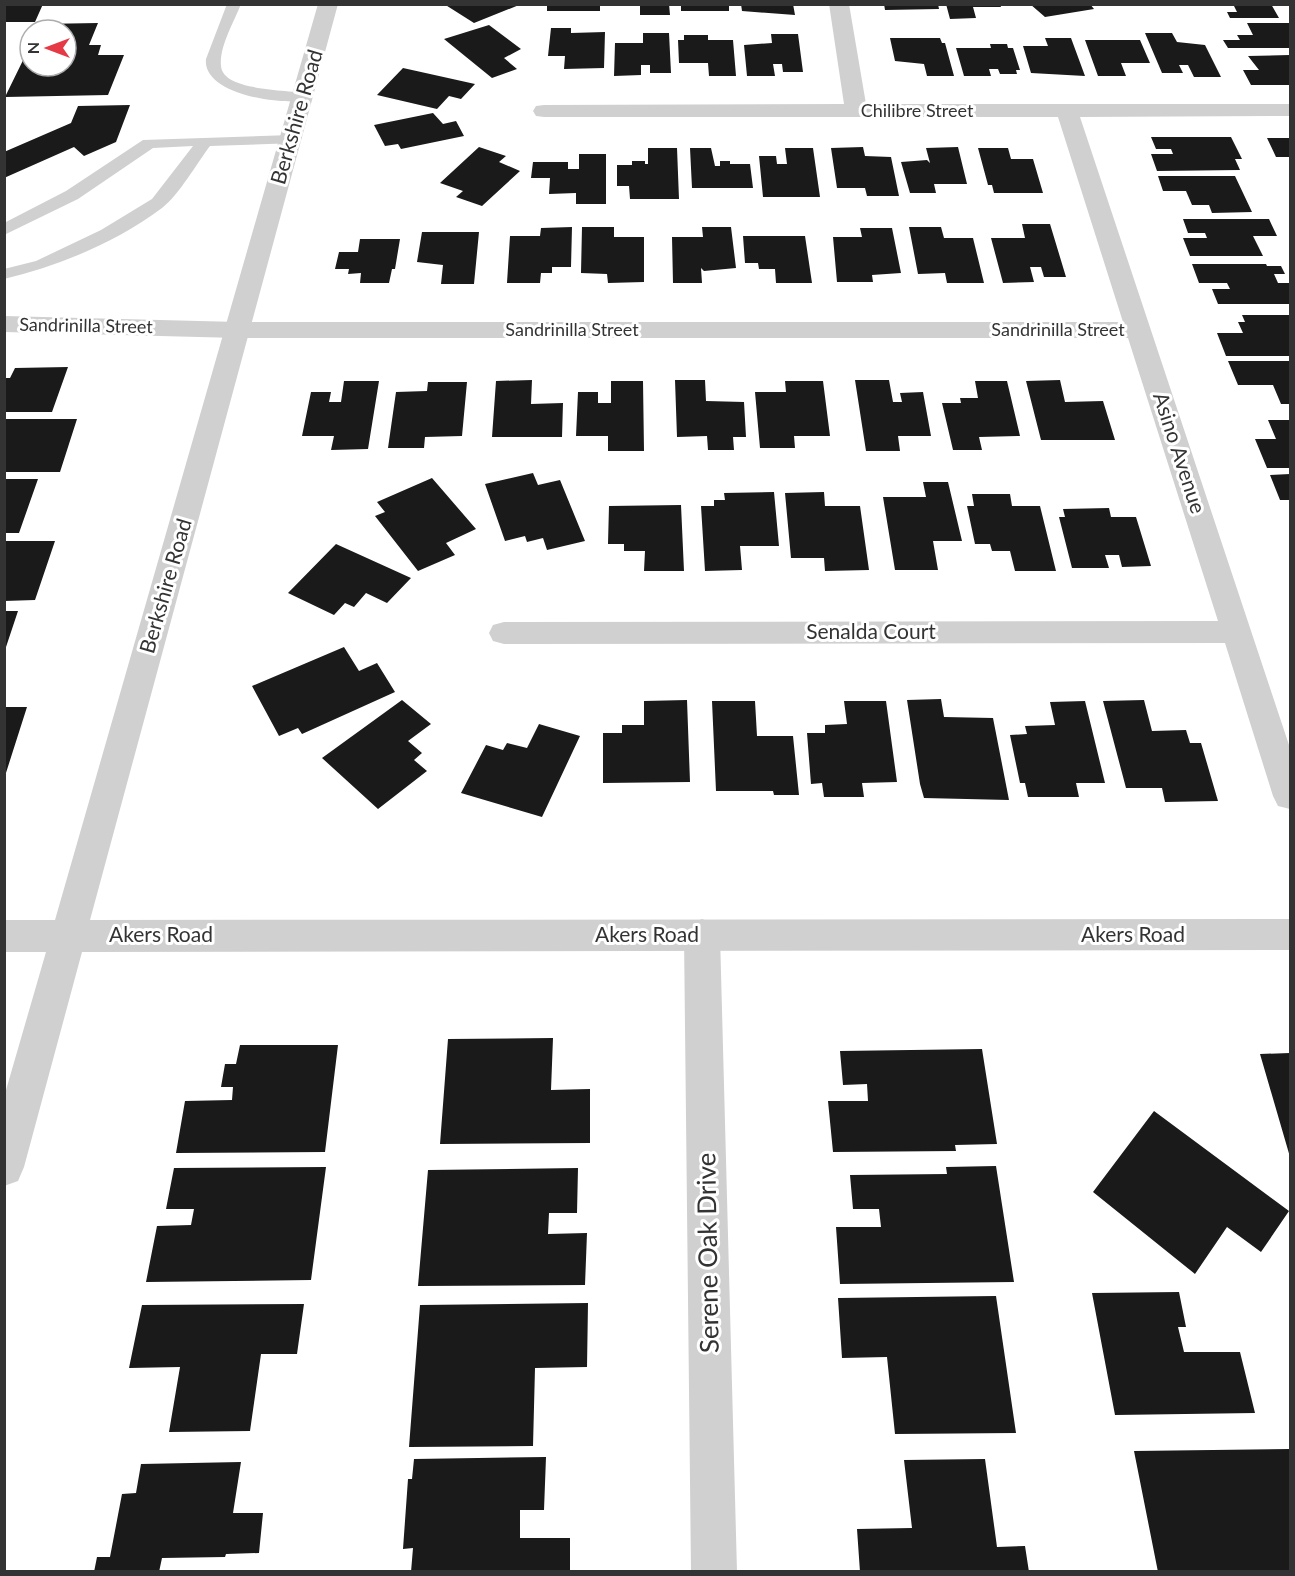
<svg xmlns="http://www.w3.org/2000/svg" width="1295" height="1576" font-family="Lato,sans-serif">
  <rect width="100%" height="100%" fill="#fff"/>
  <path fill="#1a1a1a" d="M4,4H43L35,22H4Z
    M444,4H519V5L474,23Z
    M547,4H600V11H547Z
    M640,4H669L670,15H640Z
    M681,4H729V11H681Z
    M741,4H793L795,15L742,11Z
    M884,4H938L939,9L885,10Z
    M946,4H1000L1001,7H973L976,18L950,19Z
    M1030,4H1090L1094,9L1045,17Z
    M1233,4H1271L1279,18H1230L1227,12H1237Z
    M98,23L89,45H101L98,55H124L108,95L5,97L30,46V66H66V30H38L41,24Z
    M1247,23H1290V48H1228L1223,40H1240L1237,35H1253Z
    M489,25L521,49L504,58L517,69L492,78L444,39Z
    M551,28H571V33L605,32L604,68L564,69L565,56H548Z
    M643,33H669L671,73H650V65H641V75L614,76L615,43H643Z
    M1145,33H1172L1177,42L1205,45L1221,77H1194L1188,65H1179L1183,73H1162Z
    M771,34H798L803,72H783L782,64H773L775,76H747L744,45L772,43Z
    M684,35H708V40H733L736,76H709L708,63H679L678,40H684Z
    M890,38H940L942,43H945L954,76H927L924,64L895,61Z
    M1045,38H1071L1085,76L1031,73L1023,46H1048Z
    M1085,40H1140L1150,63H1121L1126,76H1098Z
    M990,44H1007L1008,48H1013L1020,70H1016L1017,74H1000L998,69H989L991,76H964L956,48H991Z
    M1290,55V85H1251L1243,70H1259L1248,56Z
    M403,68L475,84L461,99L449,96L437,109L377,95Z
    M130,105L116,142L84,156L74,147L4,178V152L71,123L78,106Z
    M433,113L443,124L456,121L464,136L401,149L398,144L385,146L374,125Z
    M1151,137H1231L1242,159H1235L1240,170L1157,171L1151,154H1173L1171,149H1156Z
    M1267,138H1290V157H1276Z
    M479,147L506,156L499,162L520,171L482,206L456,197L463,191L440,183Z
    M863,147L865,156L891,157L899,196H867L865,188H837L831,148Z
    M958,147L967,184H934L936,193H910L901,162L927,160L930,163L926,148Z
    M648,148H677L679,199H630L629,186H617V165H632V161H645V164H648Z
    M690,148H711L715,166H720V161H730V164H750L753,188H692Z
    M785,148H813L820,197H763L759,156H776L777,164H787Z
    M978,148H1008L1011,159H1033L1043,193H994L992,185H988Z
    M579,154H606V204H576V193L549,194L550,178H531L533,162H568V169H579Z
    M1158,176H1235L1252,212L1212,213L1209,205H1192L1186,191H1163Z
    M1183,219H1269L1277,236H1253L1263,256H1190L1183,238H1207L1205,233H1188Z
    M1022,224H1050L1066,277H1044L1041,267H1030L1034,282L1003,283L991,238H1025Z
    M572,227L571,267H552V273H541L540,283H507L510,236H540L541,228Z
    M582,227H614V237H644V282L608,283L607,274L581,273Z
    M702,227H731L736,268L704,271L701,268L702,283H673L672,237H703Z
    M909,227H941L944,238H973L984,283H947L945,273L918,274Z
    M860,228H892L901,273L872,275L873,282H837L833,237H862Z
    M422,232H479L474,284H441L443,265L417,262Z
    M743,236H805L812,283H776L775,269H759L758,263H745Z
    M360,239H400L395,269H392L389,283H360L361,273L348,274L349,269H335L339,252H358Z
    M1192,264H1266L1267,266H1281L1285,274H1274L1278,283H1290V304H1218L1212,289H1230L1227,283H1199Z
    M1242,315H1290V356H1226L1217,333H1243L1238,322H1245Z
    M1228,361H1290V404H1281L1273,385H1238Z
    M68,367L52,412H4V378H10L15,368Z
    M532,380L531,404L563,403L562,437H492L496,381Z
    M675,380H705L706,401L744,402L746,437H733L734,450H708L707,436L677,437Z
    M855,380H889L893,402H902L900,393L923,392L931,436H898L900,451H866Z
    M1060,380L1065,402L1103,401L1115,440H1041L1026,381Z
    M344,381H379L368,449L331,450L334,436H302L311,392H331L329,402H341Z
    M611,381H643L644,451H608V436H576L578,392H598V403H611Z
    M785,381H823L830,436H794L795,448H760L755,392H786Z
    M975,381H1007L1020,436L979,437L982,450H953L942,403H961L960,398H978Z
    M428,382H467L462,436L425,437L424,448H388L396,392L427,391Z
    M4,419H77L60,472H4Z
    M1268,420H1290V468H1267L1255,439H1276Z
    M533,473L538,485L560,480L585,541L547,550L543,538L527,542L525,536L505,541L485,484Z
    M1290,474V500H1280L1270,475Z
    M432,478L476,529L446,543L455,555L418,571L375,516L385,512L377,502Z
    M4,479H38L19,533H4Z
    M923,482H948L962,541H933L938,570H895L883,497H926Z
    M774,492L779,546H740L742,570L705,571L701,506H714V500H725L724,493Z
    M824,492L825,506H860L869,570L825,571L824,558H791L785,493Z
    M972,494H1010L1012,506H1040L1056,571H1015L1010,551H992L990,544H975L967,506H974Z
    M681,505L684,571H644L645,551H624V544H608L609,506Z
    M1109,508L1111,517H1136L1151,566L1122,567L1119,555H1105L1109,568H1072L1059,517H1065L1063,509Z
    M4,541H55L35,600L4,601Z
    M336,544L411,578L387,603L366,593L354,607L345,603L334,615L288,593Z
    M4,611H18L5,650H4Z
    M344,647L359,671L377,663L395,692L302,734L298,728L279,736L252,686Z
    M941,699L944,717L993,718L1009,800L924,798L920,784L907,700Z
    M402,700L431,724L408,741L422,753L414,760L427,771L378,809L322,758Z
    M687,700L690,782L603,783V733H622V725H644V701Z
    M1144,700L1152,731L1186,730L1190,743H1201L1218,801L1165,802L1162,788H1126L1103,701Z
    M712,701H755L757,736H793L799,795H774L773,791H716Z
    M844,701H886L897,782L862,783L864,797H824L822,783L811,784L807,733H825V725L847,724Z
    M1085,701L1105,783H1076L1079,797H1028L1025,783H1020L1010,735L1027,734L1025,726L1055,725L1050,702Z
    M4,707H27L5,776H4Z
    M539,724L580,736L542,817L461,793L486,745L503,750L507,743L527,748Z
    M553,1038L551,1090L590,1089V1143L440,1144L448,1039Z
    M240,1045H338L325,1152L176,1153L185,1101L232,1100L233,1087H221L225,1064H236Z
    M982,1049L997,1144L955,1145L956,1151L833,1152L828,1101H868L867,1084L843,1085L840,1051Z
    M1290,1053V1157L1260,1054Z
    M1154,1111L1289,1211L1261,1252L1227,1227L1195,1274L1093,1192Z
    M996,1166L1014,1282L840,1284L836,1227H881L879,1209H853L850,1175L947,1174L946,1167Z
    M326,1167L311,1280L146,1282L157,1226L191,1225L194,1209H166L174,1168Z
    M578,1168L577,1213H549L548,1234L587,1233L585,1285L418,1286L428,1170Z
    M1179,1292L1186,1327H1178L1184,1352H1240L1255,1413L1115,1415L1092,1293Z
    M996,1296L1016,1433L895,1434L887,1357L842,1358L838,1298Z
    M588,1303L587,1367L535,1368L533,1446L409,1447L420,1305Z
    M304,1304L297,1354H261L250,1431L169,1432L180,1367L129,1368L142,1305Z
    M1290,1449V1572H1158L1134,1451Z
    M546,1457L544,1510H520V1538H570V1572H411L413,1548L403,1549L408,1479H412L414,1459Z
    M985,1459L997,1547L1025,1546L1029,1572H860L857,1529L912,1528L904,1460Z
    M241,1462L233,1513H263L259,1553L226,1554L225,1557L162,1558L159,1572H94L97,1557H110L122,1494L136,1493L141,1464Z"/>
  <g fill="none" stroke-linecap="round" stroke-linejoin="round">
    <path fill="#d0d0d0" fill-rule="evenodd" d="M227,4H241C234,22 219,47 221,66C223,92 289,89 309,94L311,97L309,100C284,106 202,95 206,59Z
      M291,135L299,140L297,143L210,146C197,163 179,195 162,208C117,242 59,266 4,279V269L36,261L101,230L152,199L193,146L153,148L78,199L4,235V223L66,191L143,140Z"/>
    <path fill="#d0d0d0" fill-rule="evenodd" d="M829,4H849L866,104H1290V116L1080,117L1290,748V809L1278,806L1273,796L1225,643L504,644L493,641L489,633L493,625L504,622L1218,621L1128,338H238L4,332V316L238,322H1123L1058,117H544L536,116L533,111L536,106L544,105L844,104Z
      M702,919L715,924L720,935L737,1572H691L684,935L689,924Z"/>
    <path fill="#d0d0d0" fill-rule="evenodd" d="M318,4H338L90,920L1290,919V950L82,952L24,1167L18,1181L4,1186V1097L46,952H4V920H55Z"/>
  </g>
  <g text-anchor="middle" stroke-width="6" stroke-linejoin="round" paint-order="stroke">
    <g font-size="18" fill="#333" stroke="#fff">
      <text x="917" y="117">Chilibre Street</text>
      <text transform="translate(86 326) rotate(1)" y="6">Sandrinilla Street</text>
      <text x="572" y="336">Sandrinilla Street</text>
      <text x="1058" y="336">Sandrinilla Street</text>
    </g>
    <g font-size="21" fill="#333" stroke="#fff">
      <text transform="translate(297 117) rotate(-74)" y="7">Berkshire Road</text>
      <text transform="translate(1179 453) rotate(72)" y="7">Asino Avenue</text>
      <text transform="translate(166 586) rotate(-74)" y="7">Berkshire Road</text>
      <text x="871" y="639">Senalda Court</text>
      <text x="161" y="942">Akers Road</text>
      <text x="647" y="942">Akers Road</text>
      <text x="1133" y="942">Akers Road</text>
    </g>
    <g font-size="26" fill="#333" stroke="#fff">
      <text transform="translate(708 1253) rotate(-91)" y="9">Serene Oak Drive</text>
    </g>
  </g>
  <rect width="1295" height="1576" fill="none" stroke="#333333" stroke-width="12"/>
  <g transform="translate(48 48) rotate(270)"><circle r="28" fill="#ffffff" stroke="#adadad" stroke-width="1.5"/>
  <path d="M0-4.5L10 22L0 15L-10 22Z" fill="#e63946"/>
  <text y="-9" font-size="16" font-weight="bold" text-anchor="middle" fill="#333333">N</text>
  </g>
</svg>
